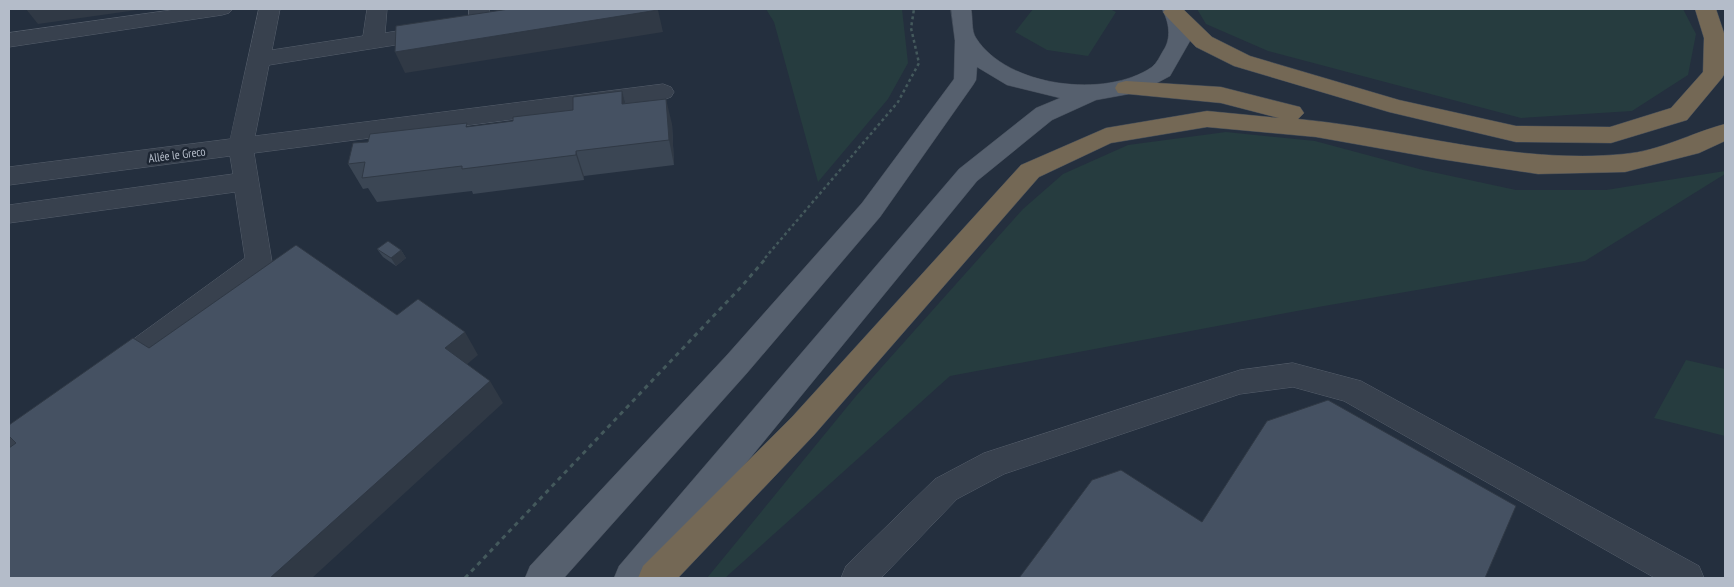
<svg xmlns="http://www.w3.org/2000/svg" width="1734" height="587" font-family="'PT Sans Narrow',sans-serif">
  <rect width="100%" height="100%" fill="#242f3e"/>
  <path fill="#263c3f" d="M766,9H902L908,63L888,99L818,182L774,22Z
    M1033,9H1110L1116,12L1088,56L1047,50L1015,32Z
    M1197,9H1683L1696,34L1688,75L1632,111L1521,118L1268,51L1206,24Z
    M1226,132L1315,141L1423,170L1516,190H1606L1725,171V174L1585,261L1324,306L950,376L725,578H707L856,396L1023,209L1063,174L1128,145Z
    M1686,360L1725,369V436L1654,418Z"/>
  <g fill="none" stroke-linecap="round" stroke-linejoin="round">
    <g stroke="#565f6c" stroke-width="1">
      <path id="minor" d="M179,9H233L229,13L222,15L9,47V33Z
        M259,9H280L272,50L363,36L367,9H387L385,33L433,25L441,27L444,32L441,37L433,39L269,65L255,136L663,84L671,87L674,92L671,97L663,100L254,153L272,262L268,269L126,377L116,380L106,377L101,368L106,359L245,258L235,192L9,223V205L233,174L230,156L9,185V167L230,139Z
        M469,9H489L491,25L488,30L480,32L472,30L469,25Z
        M1293,363L1361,381L1699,566L1704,578H1655L1344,401L1293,387L1240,394L1004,474L957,499L881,578H841L846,566L935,479L984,453L1240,370Z
        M45,408L56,412L60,421C52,438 27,455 9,461V430L34,412Z"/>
    </g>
    <g stroke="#414a57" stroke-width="1">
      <path id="major" d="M951,9H971C973,17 971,31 976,38C1007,87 1106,99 1152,67C1157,63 1160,56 1163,51C1172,38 1169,22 1162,9H1183L1189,21L1190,41L1170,76L1140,92L1096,100L1052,120L977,181L652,578H614L619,566L959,169L1036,108L1060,98L1007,85L977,67L976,80L973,85L880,217L747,373L564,578H525L530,566L727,355L862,203L954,79L955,41Z"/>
    </g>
    <g stroke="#434c59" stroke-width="1">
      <path id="highway" d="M1166,9H1183L1212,37L1250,56L1399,100L1516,126L1610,127L1671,108L1703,72L1704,38L1695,9H1716L1725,36V73L1722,78L1687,120L1611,143L1516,142L1389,112L1234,66L1196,47L1167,17L1163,12Z
        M1126,81L1221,87L1300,107L1304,113L1298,119C1407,129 1513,165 1624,154C1660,151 1691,133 1725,124V141L1699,153L1625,172L1538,174L1440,159L1316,137L1207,127L1111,143L1039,177L814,435L678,578H638L643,566L792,417L1021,165L1106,128L1207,111L1279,118L1221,103L1118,93L1115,88L1118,83Z"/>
    </g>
    <path stroke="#44595c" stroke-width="2.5" stroke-dasharray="3 3" stroke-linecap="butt" d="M765,258L898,102L919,63L911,28L914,9"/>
    <path stroke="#44595c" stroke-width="3" stroke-dasharray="4.5 4.5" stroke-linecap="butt" d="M465,578L741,287L767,257"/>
    <use href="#minor" fill="#38414e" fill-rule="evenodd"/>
    <use href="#major" fill="#56606e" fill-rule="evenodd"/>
    <use href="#highway" fill="#746855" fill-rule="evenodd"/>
  </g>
  <path fill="#3b4654" d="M622,91L626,104L672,124L674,165L584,176V180L473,194L472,191L377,202L368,188L363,189L348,164L368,142L468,127L513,121L573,110Z
    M377,249L401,250L406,258L396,266L383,257Z"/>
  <path fill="#303945" d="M26,9H144L38,24Z
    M658,10L663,32L405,73L395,52Z
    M622,91L629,116L622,104Z
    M666,99L672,124L674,165L669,140Z
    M576,151L584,176V180L576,155Z
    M401,250L406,258L396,266L391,258Z
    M465,332L478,355L459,371L445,348Z
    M490,381L503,403L312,578H270Z"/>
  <path fill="#455162" stroke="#303945" d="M509,9H658V10L395,52L396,26Z
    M622,91V104L666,99L669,140L576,151V155L462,169V166L362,178L365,162L348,164L353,143L368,142L370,134L467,123L466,127L513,121V117L573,110V97Z
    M388,241L401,250L391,258L377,249Z
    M296,245L397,315L418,299L465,332L445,348L490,381L270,578H9V448L16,443L9,436V425L133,338L149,348Z
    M1328,400L1516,506L1485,578H1019L1092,480L1121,470L1202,522L1267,421Z"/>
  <g text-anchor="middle" stroke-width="5" stroke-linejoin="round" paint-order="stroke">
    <g font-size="12" fill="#b4bcc9" stroke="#1d2633">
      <text transform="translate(177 155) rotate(-7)" y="4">Allée le Greco</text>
    </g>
  </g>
  <rect width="1734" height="587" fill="none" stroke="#b4bcc9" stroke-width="20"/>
</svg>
